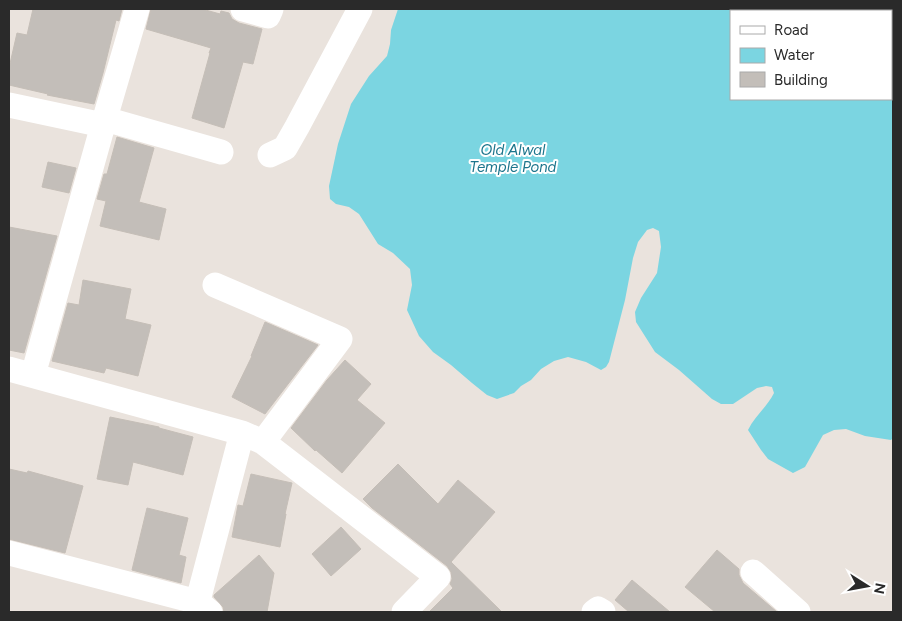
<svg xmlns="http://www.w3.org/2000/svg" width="902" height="621" font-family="Figtree,sans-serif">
  <rect width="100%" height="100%" fill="#eae3dd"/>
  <path fill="#7bd5e1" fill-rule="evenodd" d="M398,9H893V438L891,440L865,436L846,429L834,430L823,435L805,467L793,473L768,459L761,450L748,430C755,416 767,407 774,393L772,387L766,386L757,388L733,404H721L712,399L679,370L655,352L636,322L635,312L641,298L657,273L661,247L659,231L653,228L647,230L638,242L633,258L625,300L609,362L606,367L601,370L586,362L568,357L554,361L541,369L531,380L521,386L514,393L497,399L487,395L472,383L451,365L433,352L419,336L407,310L412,285L410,269L393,253L378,244L359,214L349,207L336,204L330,199L329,186L338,144L351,104L369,76L387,56L390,44L391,30ZM731,11H891V99H731Z"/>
  <path fill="#c3beb9" stroke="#c5beb7" d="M33,9H122L119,21L116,20L103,73L94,104L47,95L48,94L9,85V68L17,33L27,35Z
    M151,9H202L220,14L221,11L229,13L232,19L239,23L262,29L253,64L243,62L224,128L192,118L210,53H209L211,48L146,29Z
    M117,137L154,148L139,202L166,209L159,240L100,226L106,201L97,199L104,174H107Z
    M48,162L76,168L69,193L42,187Z
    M9,227L57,236L24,353L9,350Z
    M83,280L131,289L125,319L151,325L138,376L106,368L104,373L52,361L68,303L79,305Z
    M265,322L318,345L265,414L232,397L252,356H251Z
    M345,360L371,384L357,400L385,423L342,473L316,450L315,451L291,428L327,380Z
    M110,417L159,427V428L193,437L183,475L133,462L128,485L97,479Z
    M398,464L438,504L458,480L495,512L451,562L502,612H429L453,588L450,584L452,579L451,572L447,566L372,508L363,499Z
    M9,469L27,473L28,471L83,486L65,553L9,539Z
    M251,474L292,483L285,514H286L280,547L232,537L238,505L243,506Z
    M147,508L188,518L179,555L186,557L181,583L132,570Z
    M341,527L361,549L331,576L312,554Z
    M717,550L739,569V575L743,583L777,612H715L685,587Z
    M259,555L274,573L267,612H224L223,607L214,597V595Z
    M632,580L670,612H629L615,600Z"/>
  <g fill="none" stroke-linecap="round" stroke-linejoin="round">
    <path stroke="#fff" stroke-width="25" d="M243,9L268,16L271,9
      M9,105L103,125
      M105,119L221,152
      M270,155L285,148L297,127L360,9
      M215,285L340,339L263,442
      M9,369L242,433L263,442L438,577L404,612
      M33,375L103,125L137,9
      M9,553L198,602L210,612
      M753,572L798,612
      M195,612L242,433
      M594,612L598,609L603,612"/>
  </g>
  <g text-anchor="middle" stroke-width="4" stroke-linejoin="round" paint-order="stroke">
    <g font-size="15" font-style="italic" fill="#1c758c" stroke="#fff">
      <text x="513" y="155">Old Alwal<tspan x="513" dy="17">Temple Pond</tspan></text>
    </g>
  </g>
  <rect width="902" height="621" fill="none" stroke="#2a2a2a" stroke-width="20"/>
  <rect x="730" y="10" width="162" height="90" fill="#ffffff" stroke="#aaaaaa"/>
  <rect x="740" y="26" width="25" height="8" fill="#ffffff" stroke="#aaaaaa"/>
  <text x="774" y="35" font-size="15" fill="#2a2a2a">Road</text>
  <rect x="740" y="48" width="25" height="15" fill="#7bd5e1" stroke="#aaaaaa"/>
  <text x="774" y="60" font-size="15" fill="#2a2a2a">Water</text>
  <rect x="740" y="72" width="25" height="15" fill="#c3beb9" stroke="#aaaaaa"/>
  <text x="774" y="85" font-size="15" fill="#2a2a2a">Building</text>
  <g transform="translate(867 586) rotate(101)" stroke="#ffffff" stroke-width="4" paint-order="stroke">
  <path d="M0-4L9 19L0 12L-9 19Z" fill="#2a2a2a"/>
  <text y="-8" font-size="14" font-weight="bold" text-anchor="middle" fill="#2a2a2a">N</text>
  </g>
</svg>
